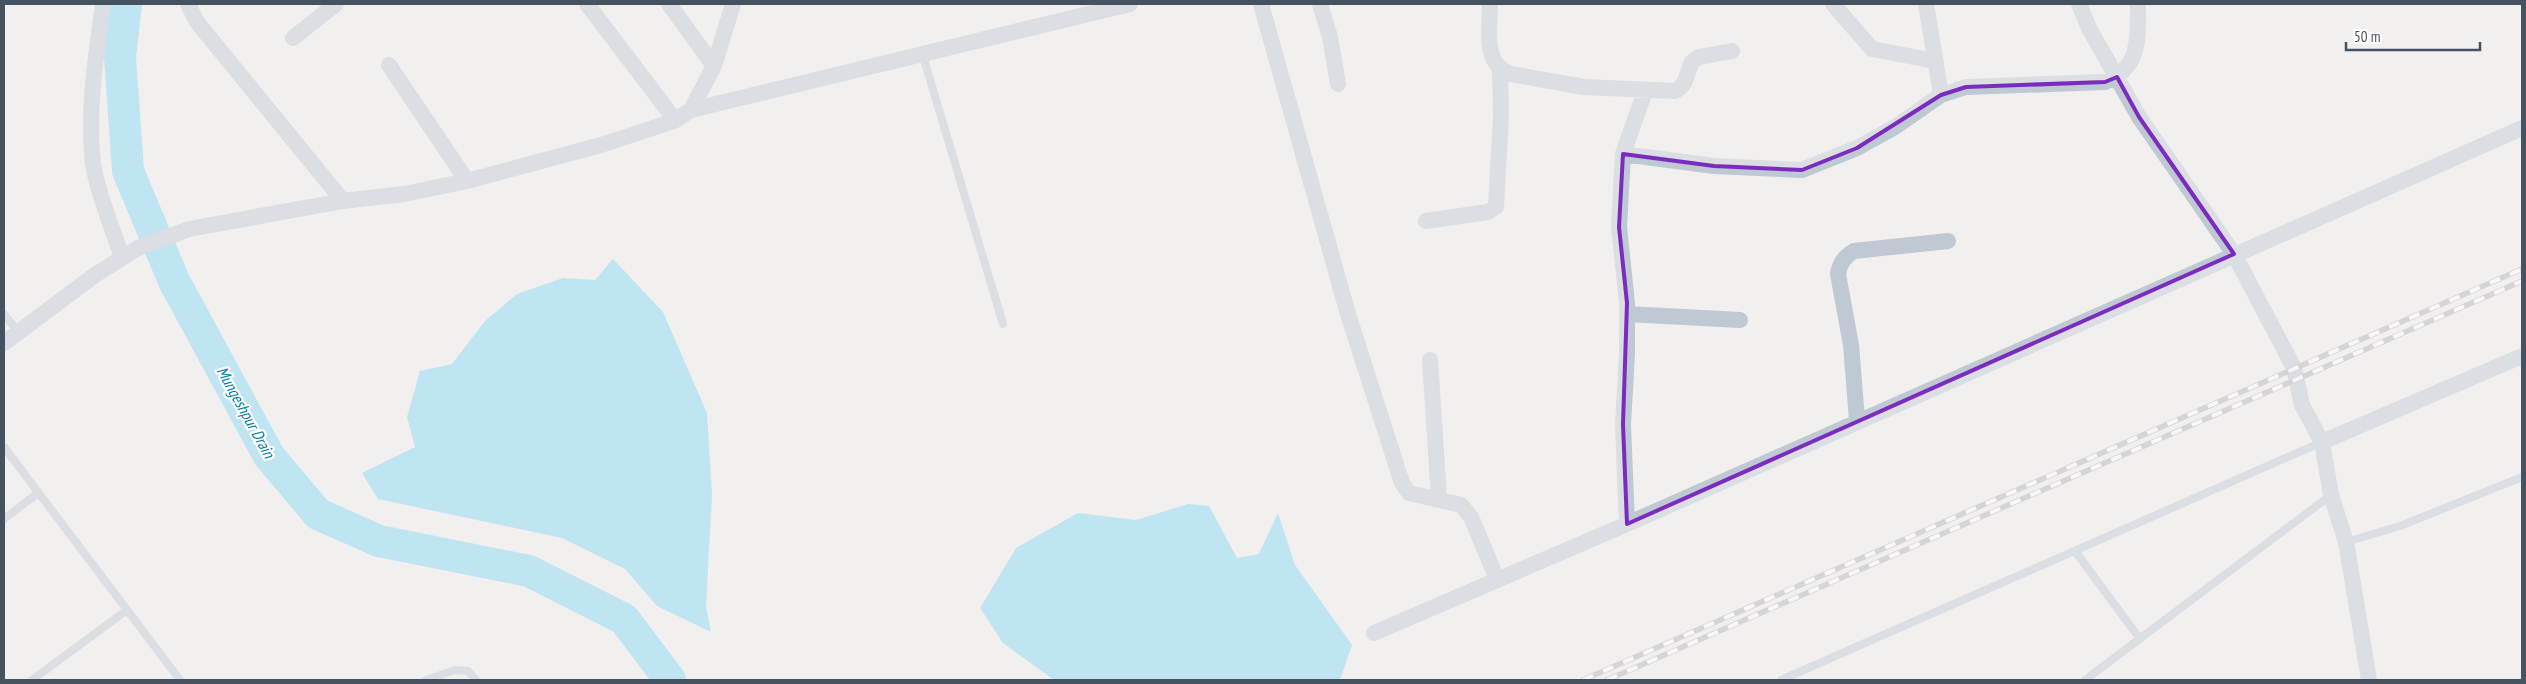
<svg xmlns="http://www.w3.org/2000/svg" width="2526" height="684" font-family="'PT Sans Narrow',sans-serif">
  <rect width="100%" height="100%" fill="#f2efef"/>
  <path fill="#82d8f6" d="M613,259L663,312L707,413L712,495L706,606L711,632L657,606L625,569L562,538L378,499L362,473L415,447L407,417L420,371L452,364L485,321L517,294L563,278L595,280Z
    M1188,504L1209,506L1237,558L1259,554L1278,513L1295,565L1352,645L1340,680H1054L1003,643L980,608L1016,548L1078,513L1136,520Z"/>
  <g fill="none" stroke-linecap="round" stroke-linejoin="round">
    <path stroke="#82d8f6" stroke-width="32" d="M126,4L120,57L128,171L174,281L269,456L318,514L379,541L529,571L624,619L670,680"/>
    <path stroke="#bfc9d3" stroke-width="8" d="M923,56L1003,324
      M4,314L18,332
      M4,447L180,680
      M4,519L38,493
      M2346,542L2400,526L2522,477
      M2075,551L2140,639
      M32,680L127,610
      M426,680L455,670L468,671L476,680
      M1781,680L2322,442
      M2085,680L2331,495"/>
    <path stroke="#bfc9d3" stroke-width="16" d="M103,4C96,57 87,110 93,163C97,192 113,229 122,258
      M188,4L197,22L343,201
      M587,4L669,112L674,121
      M669,4L714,66
      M1261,4L1348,314L1402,483L1409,493L1461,505L1471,517L1497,579
      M1320,4L1330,37L1338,84
      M1490,4C1490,29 1482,65 1511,74L1584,87L1675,91C1688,85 1686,73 1692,62L1699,57L1732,51
      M1833,4L1872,49L1935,61
      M1926,4L1941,95
      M2079,4L2089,28L2139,117L2234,254L2294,368L2302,405L2322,442L2331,495L2346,542L2369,680
      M293,38L336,4
      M389,65L467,181
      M691,110L714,66L733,4
      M1623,154L1714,166L1802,170L1857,148L1895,127L1941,95L1966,87L2105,82C2141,68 2138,37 2138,4
      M1426,221L1488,212L1496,207L1501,116L1500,71
      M1627,314L1740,320
      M4,343L95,275L138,248L189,229L343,201L404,194L467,181L601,145L674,121L691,110L1130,4
      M1430,360L1439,498
      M1857,420L1851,345L1838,274C1840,263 1844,257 1854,251L1948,241
      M2322,442L2522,356
      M1627,524L1623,424L1627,354V303L1619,227L1623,154L1645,91
      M1374,633L1627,524L2522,128"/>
    <g stroke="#b1b4bb" stroke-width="5.5">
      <path id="rail" d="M1583,680L2522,269
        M1607,680L2522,281"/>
    </g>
    <use href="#rail" stroke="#fff" stroke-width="4" stroke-dasharray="11" stroke-linecap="butt"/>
  </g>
  <path d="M0 0H2526V684H0ZM2117,77L2139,117L2234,254L1627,524L1623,424L1627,303L1619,227L1623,154L1714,166L1802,170L1857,148L1941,95L1966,87L2105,82Z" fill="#f2efef" fill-opacity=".55" fill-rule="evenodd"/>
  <path fill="none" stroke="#7b2cbf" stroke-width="4" stroke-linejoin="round" d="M2117,77L2139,117L2234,254L1627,524L1623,424L1627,303L1619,227L1623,154L1714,166L1802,170L1857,148L1941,95L1966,87L2105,82Z"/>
  <g text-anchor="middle" stroke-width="4.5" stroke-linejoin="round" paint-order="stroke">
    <g font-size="16" font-style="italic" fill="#027ca7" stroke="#fff">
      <text transform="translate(246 412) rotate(61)" y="6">Mungeshpur Drain</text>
    </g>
  </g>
  <rect width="2526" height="684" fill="none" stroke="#45525f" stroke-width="10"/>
  <path d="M2346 42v8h134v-8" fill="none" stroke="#45525f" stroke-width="2.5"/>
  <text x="2354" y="42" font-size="15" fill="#45525f" stroke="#ffffff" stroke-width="4" paint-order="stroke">50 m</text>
</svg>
